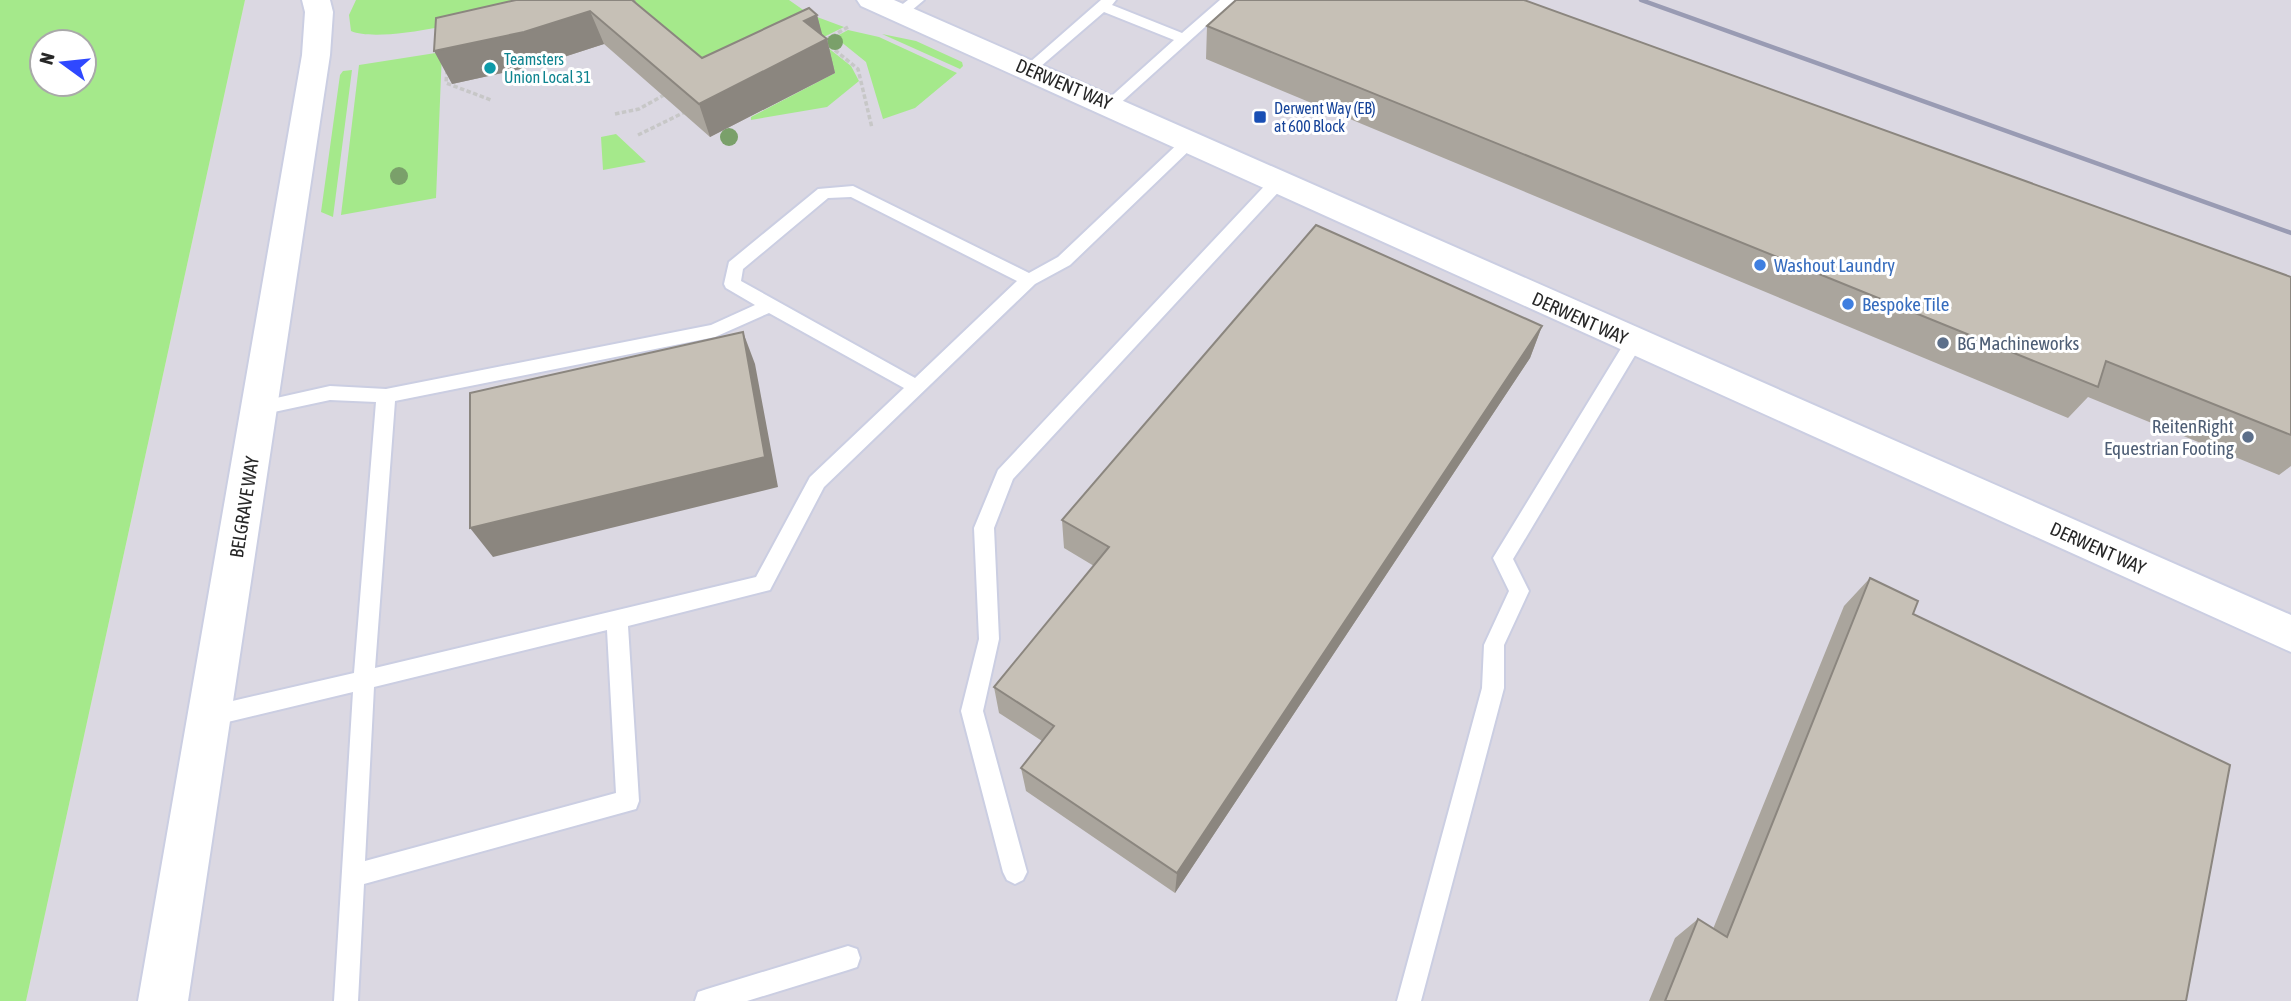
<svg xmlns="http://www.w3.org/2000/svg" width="2291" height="1001" font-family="'Asap Condensed',sans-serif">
  <rect width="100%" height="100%" fill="#ebe3d6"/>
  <path fill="#dbd8e2" d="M245,0H2291V1001H26Z"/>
  <path fill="#a5e98b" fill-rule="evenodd" d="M0,0H245L26,1001H0ZM42,42H84V84H42Z
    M356,0H551C510,11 386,46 351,31L349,15Z
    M606,0H789L809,14L844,27L713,92Z
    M848,30L879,37L957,73L915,108L883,119L866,62L835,37Z
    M882,34L916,41L962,62L963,66L960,69Z
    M827,47L851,66L859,81L827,107L751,120V117L835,73Z
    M442,52L436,198L341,215L359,65Z
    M352,70L333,217L321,212L340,75L343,71Z
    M616,134L646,162L603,170L601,137Z"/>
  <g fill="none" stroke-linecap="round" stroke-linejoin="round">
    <g stroke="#cbcee2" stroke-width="4">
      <path id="service" d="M908,0H924L905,16H895V10Z
        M1101,0H1116L1112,5L1182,33L1220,0H1235L1115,108H1105V102L1174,40L1104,12L1033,73H1023L1021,70Z
        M1190,136L1198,141L1195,145L1070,265L1035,284L824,487L770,590L628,626L639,801L636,809L364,884L358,1001H334L353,692L211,726L203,723L200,716L203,709L211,706L354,673L376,402L330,400L260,415L251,408L254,403L330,386L386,389L711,325L755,305L726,288L724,284L729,262L818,189L853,186L1029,273L1058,257L1185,137ZM851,197L1017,281L915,378L741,281L743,269L828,198ZM769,313L904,388L810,477L756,577L375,668L395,401L715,337ZM607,630L616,793L365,861L374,687Z
        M1278,177L1284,178V186L1013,479L994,528L999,639L983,711L1027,872L1023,880L1015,884L1007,880L1003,872L961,711L979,639L974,528L998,470L1272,178Z
        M1634,335L1643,342L1513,559L1529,591L1504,645V688L1421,1001H1397L1482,688L1484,645L1509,591L1493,558L1628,337Z
        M848,946L857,949L860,958L857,967L848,970L747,1001H695L698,992L707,989Z"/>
    </g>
    <g stroke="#cbcee2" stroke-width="4">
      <path id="tertiary" d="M302,0H330L333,12L330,55L188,1001H138L302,55L305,12Z
        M857,0H894L2291,615V652L861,6Z"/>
    </g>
    <path stroke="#c7c7c7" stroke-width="3.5" stroke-dasharray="4.5 2.5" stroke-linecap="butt" d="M848,27L824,41L858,69L872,128
      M447,70L446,83L491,100
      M615,114L639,109L664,95
      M638,135L687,111"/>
    <use href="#service" fill="#fff" fill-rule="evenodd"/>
    <use href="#tertiary" fill="#fff" fill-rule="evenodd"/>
    <path stroke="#999bb3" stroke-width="4.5" d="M1641,0L2291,233"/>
  </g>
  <g fill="#7aa06a">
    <circle cx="835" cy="42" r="8"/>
    <circle cx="729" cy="137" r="9"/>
    <circle cx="399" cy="176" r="9"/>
  </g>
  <path fill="#aaa59d" d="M516,0H635L637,4L702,58L817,15L822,36L827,39L835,73L710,137L604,44L539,65L452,84Z
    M1207,26L2291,277V466L2279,475L2088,397L2068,418L1206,59Z
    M1542,326L1530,358L1175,893L1026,791L1021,768L1042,741L999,713L994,687L1094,566L1064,548L1062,520Z
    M1870,578L1913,614L2186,1001H1649L1675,938L1698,919L1713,929L1844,606Z"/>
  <path fill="#8b867f" d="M590,11L604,44L539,65L452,84L434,51Z
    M817,15L824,41L827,39L835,73L710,137L699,104L804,21Z
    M1542,326L1530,358L1175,893L1177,873Z
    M743,332L755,364L778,487L493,557L470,528Z"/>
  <path fill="#c6c0b6" stroke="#8b867f" stroke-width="2" d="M516,0H632L702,58L809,8L817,15L804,21L827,39L699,104L590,11L524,32L434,51L436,18Z
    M1236,0H1524L2291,277V435L2106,361L2098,387L1207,26Z
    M1316,225L1542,326L1177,873L1021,768L1054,726L994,687L1109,547L1062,520Z
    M743,332L765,457L470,528V393Z
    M1870,578L1918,601L1913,614L2230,765L2186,1001H1665L1698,919L1727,937Z"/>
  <circle fill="#0f9aa8" stroke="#fff" stroke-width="2.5" cx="490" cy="68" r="7"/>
  <rect fill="#1a4fb4" stroke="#fff" stroke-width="2.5" x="1253" y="110" width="14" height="14" rx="3.5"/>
  <g fill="#3f7fe0" stroke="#fff" stroke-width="2.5">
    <circle cx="1760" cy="265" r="7"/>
    <circle cx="1848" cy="304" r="7"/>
  </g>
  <g fill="#5c6f8a" stroke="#fff" stroke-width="2.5">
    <circle cx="1943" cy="343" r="7"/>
    <circle cx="2248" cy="437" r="7"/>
  </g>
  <g text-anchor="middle" stroke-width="6" stroke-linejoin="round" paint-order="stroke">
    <g font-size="16" fill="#0d838f" stroke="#fff" text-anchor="start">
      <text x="504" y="65">Teamsters<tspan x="504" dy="18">Union Local 31</tspan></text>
    </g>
    <g font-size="16" fill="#164399" stroke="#fff" text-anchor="start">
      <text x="1274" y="114">Derwent Way (EB)<tspan x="1274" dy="18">at 600 Block</tspan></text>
    </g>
    <g font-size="19" fill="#272727" stroke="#fff">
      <text transform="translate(1064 84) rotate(23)" y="7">DERWENT WAY</text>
      <text transform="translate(1580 318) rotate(24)" y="7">DERWENT WAY</text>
      <text transform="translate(244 507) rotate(-81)" y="7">BELGRAVE WAY</text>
      <text transform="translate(2098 548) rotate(24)" y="7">DERWENT WAY</text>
    </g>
    <g font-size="19" fill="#366cbe" stroke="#fff" text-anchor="start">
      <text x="1774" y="272">Washout Laundry</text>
      <text x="1862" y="311">Bespoke Tile</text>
    </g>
    <g font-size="19" fill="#4e5e75" stroke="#fff" text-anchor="start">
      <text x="1957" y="350">BG Machineworks</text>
      <text x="2234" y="433" text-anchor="end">ReitenRight<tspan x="2234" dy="22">Equestrian Footing</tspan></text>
    </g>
  </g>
  <g transform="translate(63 63) rotate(285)"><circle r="33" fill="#ffffff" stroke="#a9a9a9" stroke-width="2"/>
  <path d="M0-5L12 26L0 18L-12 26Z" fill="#2f48ff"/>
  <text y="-10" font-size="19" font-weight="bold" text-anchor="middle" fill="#272727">N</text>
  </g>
</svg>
